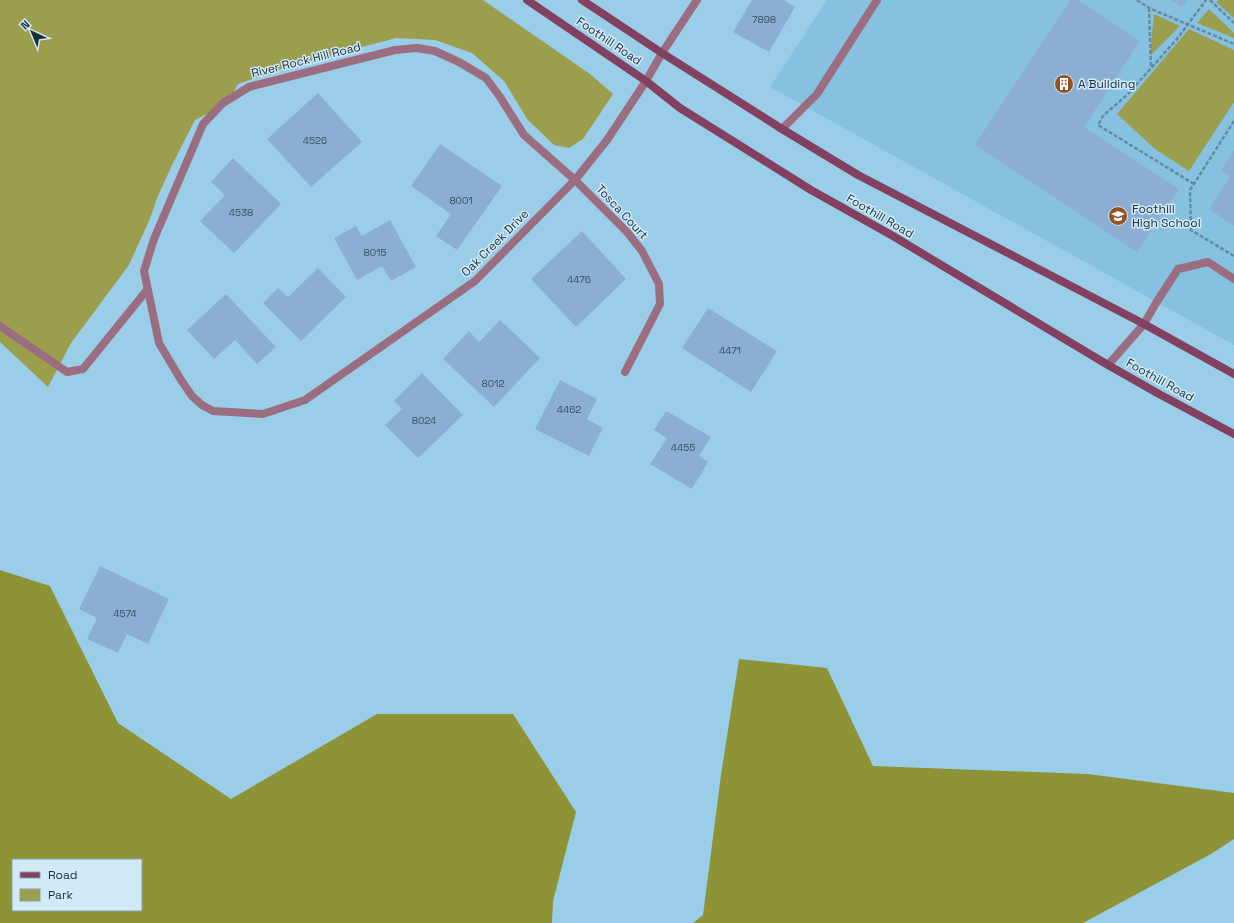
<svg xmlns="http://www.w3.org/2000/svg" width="1234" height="923" font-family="'Space Grotesk',sans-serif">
  <rect width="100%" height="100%" fill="#9acee8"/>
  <path fill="#86c1df" d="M827,0H1234V345L770,87Z"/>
  <path fill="#9a9e4d" d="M0,0H483L590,74L613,94L583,139L569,148L554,145L527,119L504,81L472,53L435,40L396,38L287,67L238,84L227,104L195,120L172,165L158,196L149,221L129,265L71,343L48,387L0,342Z
    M1219,0H1234V18L1216,2Z
    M1209,9L1234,33V38L1197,23Z
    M1154,14L1180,26L1150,56Z
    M1189,29L1234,50V102L1189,171L1155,149L1117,114Z"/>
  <path fill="#8f9338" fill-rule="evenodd" d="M0,570L50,586L118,723L231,799L377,714H513L576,812L553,901L552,923H0ZM13,860H141V910H13Z
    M739,659L827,668L873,766L1088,774L1234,793V839L1211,854L1083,923H693L703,915L721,775Z"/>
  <path fill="#8daed3" d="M752,0H784L795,7L769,52L733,32Z
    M1070,0H1078L1140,41L1084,127L1179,189L1137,252L975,145Z
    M1171,0H1187L1182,7Z
    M318,93L362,142L311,187L267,139Z
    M440,144L502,186L457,250L436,236L451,214L411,186Z
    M1234,150V226L1209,209L1230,177L1221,170Z
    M233,158L281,204L234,253L200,221L225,195L211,182Z
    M390,220L416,267L391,281L382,266L357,280L334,238L356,226L362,236Z
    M582,231L626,279L576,327L531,279Z
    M318,268L346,297L301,341L263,303L278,288L288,297Z
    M226,294L276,347L257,364L235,340L214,359L187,330Z
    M708,308L777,351L751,392L682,348Z
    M500,320L540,358L494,407L443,359L469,331L479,342Z
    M422,373L463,415L418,458L385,425L402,409L394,401Z
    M560,380L597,399L587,419L603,428L589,456L535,429Z
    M666,411L711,437L699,456L708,462L692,489L650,464L667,438L654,430Z
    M100,566L169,599L148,644L127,634L118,653L87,639L97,618L79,609Z"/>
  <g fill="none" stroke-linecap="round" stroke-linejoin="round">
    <path stroke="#648b9f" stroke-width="2.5" stroke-dasharray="4 2" stroke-linecap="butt" d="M1137,0L1149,8L1234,44
      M1210,0L1234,23
      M1149,8L1151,67
      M1234,121L1190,190L1191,230L1234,256
      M1194,184L1098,125L1103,116L1128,94L1177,39L1206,0"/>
    <path stroke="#9b6d81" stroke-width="8" d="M782,129L817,94L877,0
      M0,326L67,372L83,369L147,290
      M1108,365L1144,324L1156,303L1178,269L1208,262L1234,279"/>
    <path stroke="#9b6d81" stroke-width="8" d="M625,372L660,304L659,284L642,251L627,232L575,180L524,135L500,97L486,78L459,62L435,51L417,48L395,50L249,87L223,103L203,124L154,239L144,271L159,343L181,380L192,396L202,405L213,411L263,414L305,400L475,281L575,180L607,140L646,81L662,53L697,0"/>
    <path stroke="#824160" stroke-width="8" d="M527,0L646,81L680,108L811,190L893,236L1108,365L1159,394L1234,434
      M582,0L662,53L782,129L858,175L1144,324L1234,374"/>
  </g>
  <defs>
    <g id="building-disc" transform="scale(1)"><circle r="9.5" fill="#955124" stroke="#d1eaf8"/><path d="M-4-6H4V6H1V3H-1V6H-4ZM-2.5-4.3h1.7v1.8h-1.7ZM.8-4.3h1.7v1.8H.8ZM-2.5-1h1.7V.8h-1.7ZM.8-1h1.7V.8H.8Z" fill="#fff"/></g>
    <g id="school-disc" transform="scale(1)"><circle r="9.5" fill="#955124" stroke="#d1eaf8"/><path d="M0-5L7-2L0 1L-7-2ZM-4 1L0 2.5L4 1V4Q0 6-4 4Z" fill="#fff"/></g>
  </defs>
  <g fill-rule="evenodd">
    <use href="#building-disc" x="1064" y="84"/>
    <use href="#school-disc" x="1118" y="216"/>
  </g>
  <g text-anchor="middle" stroke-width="3" stroke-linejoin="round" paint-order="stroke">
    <g font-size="10" fill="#374f60">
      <text x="764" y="23">7898</text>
      <text x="315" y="144">4526</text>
      <text x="461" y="204">8001</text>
      <text x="241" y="216">4538</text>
      <text x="375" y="256">8015</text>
      <text x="579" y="283">4476</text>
      <text x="730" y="354">4471</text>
      <text x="493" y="387">8012</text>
      <text x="569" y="413">4462</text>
      <text x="424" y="424">8024</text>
      <text x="683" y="451">4455</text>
      <text x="125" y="617">4574</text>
    </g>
    <g font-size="12" fill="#1a2f39" stroke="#d1eaf8">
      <text transform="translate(609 41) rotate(34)" y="4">Foothill Road</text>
      <text transform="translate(306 60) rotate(-14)" y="4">River Rock Hill Road</text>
      <text transform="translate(622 212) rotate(47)" y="4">Tosca Court</text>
      <text transform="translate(880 216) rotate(30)" y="4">Foothill Road</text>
      <text transform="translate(495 243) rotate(-45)" y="4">Oak Creek Drive</text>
      <text transform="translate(1160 380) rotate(29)" y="4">Foothill Road</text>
    </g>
    <g font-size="12" fill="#1a2f39" stroke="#d1eaf8" text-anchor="start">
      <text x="1078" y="88">A Building</text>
      <text x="1132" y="213">Foothill<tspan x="1132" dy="14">High School</tspan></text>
    </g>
  </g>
  <rect x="12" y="859" width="130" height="52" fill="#d1eaf8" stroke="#889fac"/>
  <rect x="20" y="872" width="20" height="6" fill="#824160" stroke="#889fac"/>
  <text x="48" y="879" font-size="12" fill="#1a2f39">Road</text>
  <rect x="20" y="889" width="20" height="12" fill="#9a9e4d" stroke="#889fac"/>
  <text x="48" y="899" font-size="12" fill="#1a2f39">Park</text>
  <g transform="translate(32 32) rotate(316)" stroke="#d1eaf8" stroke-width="3" paint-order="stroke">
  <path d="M0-3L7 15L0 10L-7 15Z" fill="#1a2f39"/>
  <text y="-6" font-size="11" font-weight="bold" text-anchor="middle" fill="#1a2f39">N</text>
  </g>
</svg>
